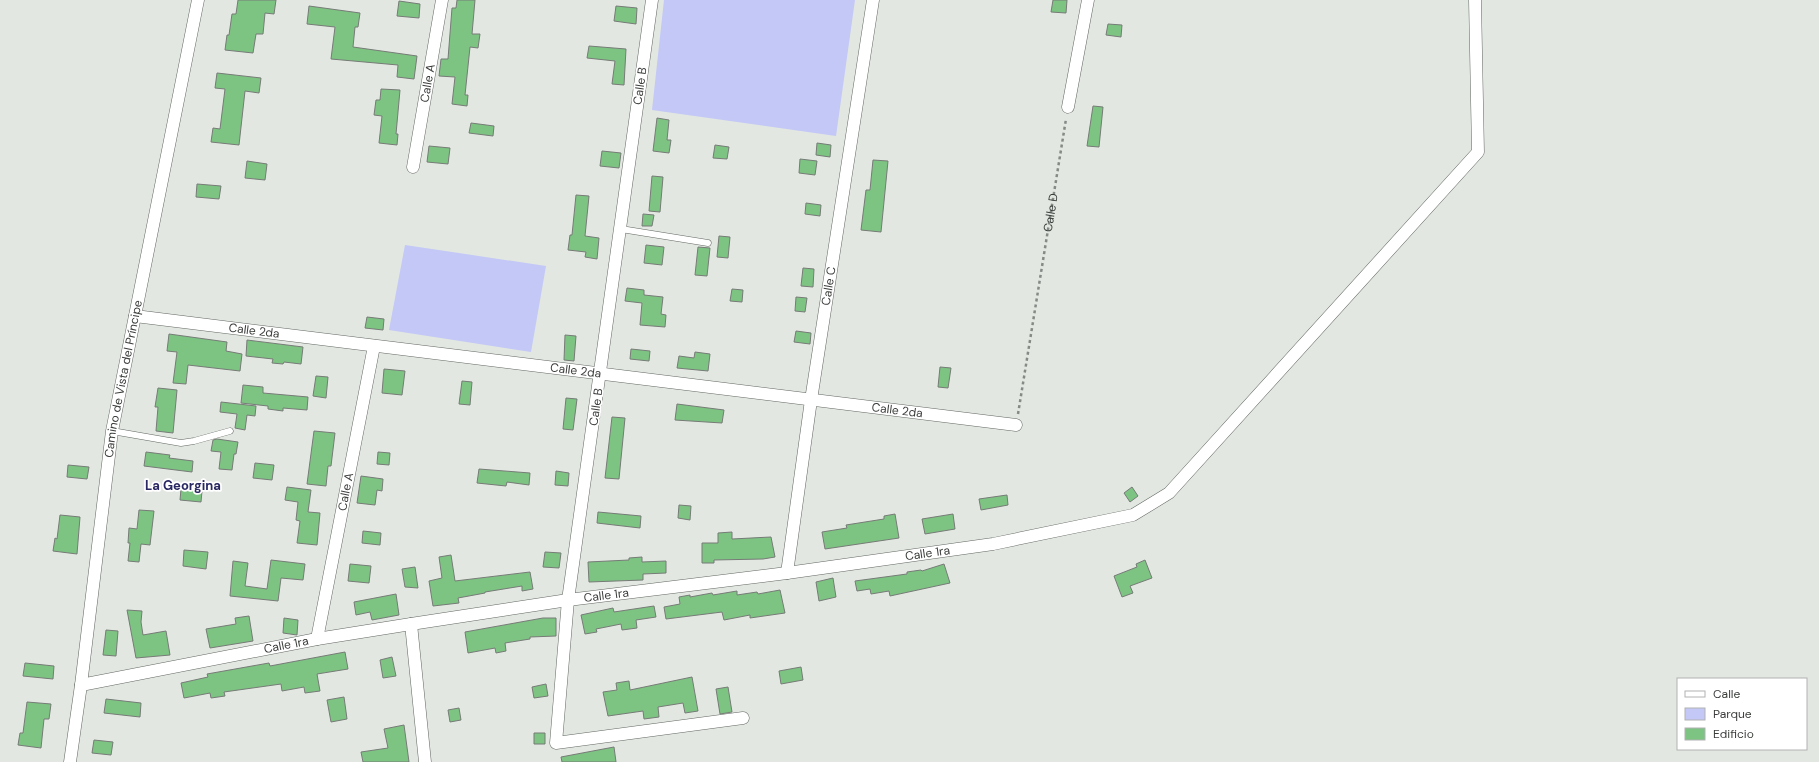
<svg xmlns="http://www.w3.org/2000/svg" width="1819" height="762" font-family="'DM Sans',sans-serif">
  <rect width="100%" height="100%" fill="#e2e7e2"/>
  <path fill="#c3c8f6" d="M664,0H855L836,136L652,110Z
    M405,245L546,266L531,352L389,330Z"/>
  <path fill="#7dc483" stroke="#767b76" d="M238,0H276L274,14L265,13L263,34H256L253,53L225,50L227,35H229L232,14H236Z
    M457,0H475L472,34H480L478,48L470,47L465,95H468L467,106L452,104L455,77L439,76L441,59H448L452,8H456Z
    M1053,0H1067L1066,13L1051,12Z
    M399,1L420,4L419,18L397,16Z
    M309,6L360,13L358,27H355L353,47L417,56L414,79L397,77L398,65L331,59L335,27L307,24Z
    M616,6L637,8L636,24L614,21Z
    M1108,24L1122,25L1121,37L1106,35Z
    M589,46L626,49L624,85L612,84L615,61L587,58Z
    M217,73L261,78L259,93L245,91L239,145L211,142L213,128L220,129L225,89L215,88Z
    M381,89L400,90L396,134H398L397,145L379,143L382,116L374,115L376,100H380Z
    M1093,106L1103,107L1099,147L1087,146Z
    M657,118L669,120L667,140H671L669,153L653,151Z
    M471,123L494,126L493,136L469,133Z
    M817,143L831,145L830,157L816,155Z
    M715,145L729,147L727,159L713,158Z
    M429,146L450,148L448,164L427,162Z
    M602,151L621,153L619,168L600,166Z
    M800,159L817,161L815,175L799,173Z
    M873,160L888,161L881,232L861,230L866,190H870Z
    M247,161L267,164L265,180L245,178Z
    M652,176L663,177L660,212L649,211Z
    M197,184L221,186L219,199L196,197Z
    M576,195L589,196L585,236L599,238L597,259L585,257L586,252L568,250L570,235H572Z
    M806,203L821,205L820,216L805,214Z
    M643,214L654,215L652,226H642Z
    M719,236L730,237L728,258L717,257Z
    M646,245L664,247L662,265L644,263Z
    M698,247L710,248L707,276L695,275Z
    M803,268L814,269L813,287L801,286Z
    M627,288L644,290V295L663,297L661,314L666,315L665,327L640,325L642,303L625,301Z
    M732,289L743,290L742,302L730,301Z
    M796,297L807,298L805,312L795,311Z
    M367,317L384,319L383,330L365,328Z
    M796,331L811,333L810,344L794,342Z
    M169,334L227,342L226,351L242,354L240,371L188,365L186,384L173,383L177,352L167,351Z
    M565,335L576,336L574,361L564,360Z
    M247,340L303,347L301,364L284,362L283,364L272,363L273,359L246,356Z
    M631,349L650,351L649,361L630,359Z
    M695,352L710,354L708,371L677,368L679,356L694,358Z
    M940,367L951,368L948,388L938,387Z
    M384,369L405,371L402,395L382,393Z
    M316,376L328,377L326,398L313,396Z
    M462,381L472,382L470,405L459,404Z
    M243,385L263,387V393L308,397L307,410L283,408V411L268,409V406L241,403Z
    M158,388L177,390L173,433L156,431L158,407H155Z
    M566,398L577,399L573,430L563,429Z
    M221,402L256,406L255,416L247,415L245,430L235,428L237,414L220,412Z
    M677,404L724,410L722,423L675,420Z
    M612,417L625,418L619,479L605,478Z
    M314,431L335,433L331,466H328L326,486L307,484Z
    M217,439L238,442L236,454H234L232,470L219,469L221,452L211,451L213,440Z
    M146,452L170,455L169,458L193,461L192,472L144,466Z
    M378,452L390,453L389,465L377,464Z
    M255,463L274,465L272,480L253,478Z
    M68,465L89,467L87,479L67,477Z
    M479,469L530,473L529,485L507,482L506,486L477,483Z
    M556,471L569,473L568,486L555,485Z
    M361,476L383,479L382,491L377,490L375,505L357,503Z
    M287,487L311,490L308,512L320,513L317,545L297,543L300,521L296,520L298,502L285,500Z
    M1132,487L1138,496L1130,502L1124,493Z
    M181,489L202,491L201,502L180,500Z
    M1007,495L1008,505L981,510L979,499Z
    M679,505L691,506L690,520L678,518Z
    M139,510L154,511L150,545L141,544L139,562L128,561L130,543H128L129,528L137,529Z
    M598,512L641,516L640,528L597,523Z
    M895,514L899,538L825,549L822,532L847,528L846,525L884,519V516Z
    M953,514L955,529L925,534L922,519Z
    M60,515L80,517L77,554L53,551L55,538L57,539Z
    M363,531L381,533L380,545L362,543Z
    M732,532V539L771,537L775,557L763,559L714,560V563H702V543H718V533Z
    M184,550L208,552L206,569L183,566Z
    M545,552L561,553L559,568L543,567Z
    M451,555L455,581L530,572L533,589L522,591V586L485,592V593L458,598L459,603L433,606L429,581L442,578L439,557Z
    M642,557V562L666,561V573L643,574V580L589,582L588,562L629,560V558Z
    M271,560L305,564L303,580L281,578L278,601L230,596L233,561L248,563L245,586L267,589Z
    M1145,560L1152,578L1130,586L1133,593L1122,597L1114,576L1137,567L1136,564Z
    M350,564L371,566L369,583L348,581Z
    M944,564L950,583L890,596L889,591L871,594L870,589L857,591L855,581L907,574V572L921,570L922,571Z
    M415,567L418,588L405,587L402,569Z
    M833,578L836,597L819,601L816,582Z
    M780,590L785,613L750,618V615L724,620L722,612L666,619L664,607L680,604L679,597L690,595V597L712,593L713,595L737,591V595L757,592L758,594Z
    M396,594L399,615L372,620L370,612L356,615L354,602Z
    M654,606L656,617L636,620L637,628L622,630L621,624L596,629L597,632L585,634L581,615L613,608L614,612Z
    M127,610L142,611L141,622L143,635L166,631L170,655L136,658Z
    M249,616L253,641L210,648L206,629L236,624L235,618Z
    M284,618L298,620L297,635L283,633Z
    M543,618H556V636L530,637V639L505,643L506,651L496,653L495,648L468,653L465,632Z
    M106,630L118,631L116,656L103,655Z
    M345,652L348,669L317,674L320,691L305,693L304,687L282,691L281,684L224,692L225,696L211,698L210,693L184,698L181,683L208,677L207,674L269,663L270,666Z
    M392,657L396,676L383,678L380,660Z
    M25,663L54,666L53,679L23,676Z
    M801,667L803,680L781,684L779,671Z
    M692,677L698,711L685,713L683,703L658,707L659,717L644,719L643,711L608,716L603,692L617,690L616,683L629,681L630,690Z
    M546,684L548,696L534,698L532,687Z
    M728,687L732,712L720,714L716,689Z
    M344,697L347,719L331,722L327,700Z
    M106,699L141,703L140,717L104,713Z
    M27,702L51,704L49,719H44L41,748L18,745L20,733H23Z
    M459,708L461,720L450,722L448,710Z
    M404,725L409,762H363L361,752L388,748L384,729Z
    M534,733H545V744H534Z
    M94,740L113,742L111,755L92,753Z
    M614,747L616,762H562L561,757Z"/>
  <g fill="none" stroke-linecap="round" stroke-linejoin="round">
    <g stroke="#636863" stroke-width="7">
      <path id="lane" d="M621,229L708,243
        M112,431L181,443L194,441L230,431"/>
    </g>
    <g stroke="#636863" stroke-width="13">
      <g id="street">
        <path d="M652,0L568,600L556,743L743,718"/>
        <path d="M1068,107L1088,0"/>
        <path id="s2" d="M413,167L442,0"/>
        <path id="s3" d="M135,316L1016,425"/>
        <path id="s4" d="M787,573L811,400L873,0"/>
        <path d="M411,624L425,762"/>
        <path id="s5" d="M317,639L374,346"/>
        <path id="s6" d="M81,685L317,639L411,624L568,600L787,573L993,544L1133,515L1169,493L1478,152L1475,0"/>
        <path id="s7" d="M70,762L81,685L112,431L198,0"/>
      </g>
    </g>
    <path stroke="#868a86" stroke-width="2.5" stroke-dasharray="3 3" stroke-linecap="butt" id="s1" d="M1018,414L1066,119"/>
    <use href="#lane" stroke="#fff" stroke-width="6"/>
    <use href="#street" stroke="#fff" stroke-width="12"/>
  </g>
  <g text-anchor="middle" stroke-width="3.5" stroke-linejoin="round" paint-order="stroke">
    <g font-size="12" fill="#3b3e3b" stroke="#fff">
      <text dy="4" stroke="none"><textPath href="#s2" startOffset="85">Calle A</textPath></text>
      <text transform="translate(640 86) rotate(-82)" y="4">Calle B</text>
      <text dy="4" stroke="none"><textPath href="#s1" startOffset="204">Calle D</textPath></text>
      <text dy="4" stroke="none"><textPath href="#s4" startOffset="290">Calle C</textPath></text>
      <text dy="4" stroke="none"><textPath href="#s3" startOffset="120">Calle 2da</textPath></text>
      <text dy="4" stroke="none"><textPath href="#s3" startOffset="444">Calle 2da</textPath></text>
      <text dy="4" stroke="none"><textPath href="#s7" startOffset="387">Camino de Vista del Príncipe</textPath></text>
      <text transform="translate(596 407) rotate(-82)" y="4">Calle B</text>
      <text dy="4" stroke="none"><textPath href="#s3" startOffset="768">Calle 2da</textPath></text>
      <text dy="4" stroke="none"><textPath href="#s5" startOffset="150">Calle A</textPath></text>
      <text dy="4" stroke="none"><textPath href="#s6" startOffset="857">Calle 1ra</textPath></text>
      <text dy="4" stroke="none"><textPath href="#s6" startOffset="533">Calle 1ra</textPath></text>
      <text dy="4" stroke="none"><textPath href="#s6" startOffset="209">Calle 1ra</textPath></text>
    </g>
    <g font-size="13" font-weight="bold" fill="#292862" stroke="#fff">
      <text x="183" y="490">La Georgina</text>
    </g>
  </g>
  <rect x="1677" y="678" width="130" height="72" fill="#ffffff" stroke="#b1b2b1"/>
  <rect x="1685" y="691" width="20" height="6" fill="#ffffff" stroke="#b1b2b1"/>
  <text x="1713" y="698" font-size="12" fill="#3b3e3b">Calle</text>
  <rect x="1685" y="708" width="20" height="12" fill="#c3c8f6" stroke="#b1b2b1"/>
  <text x="1713" y="718" font-size="12" fill="#3b3e3b">Parque</text>
  <rect x="1685" y="728" width="20" height="12" fill="#7dc483" stroke="#b1b2b1"/>
  <text x="1713" y="738" font-size="12" fill="#3b3e3b">Edificio</text>
</svg>
